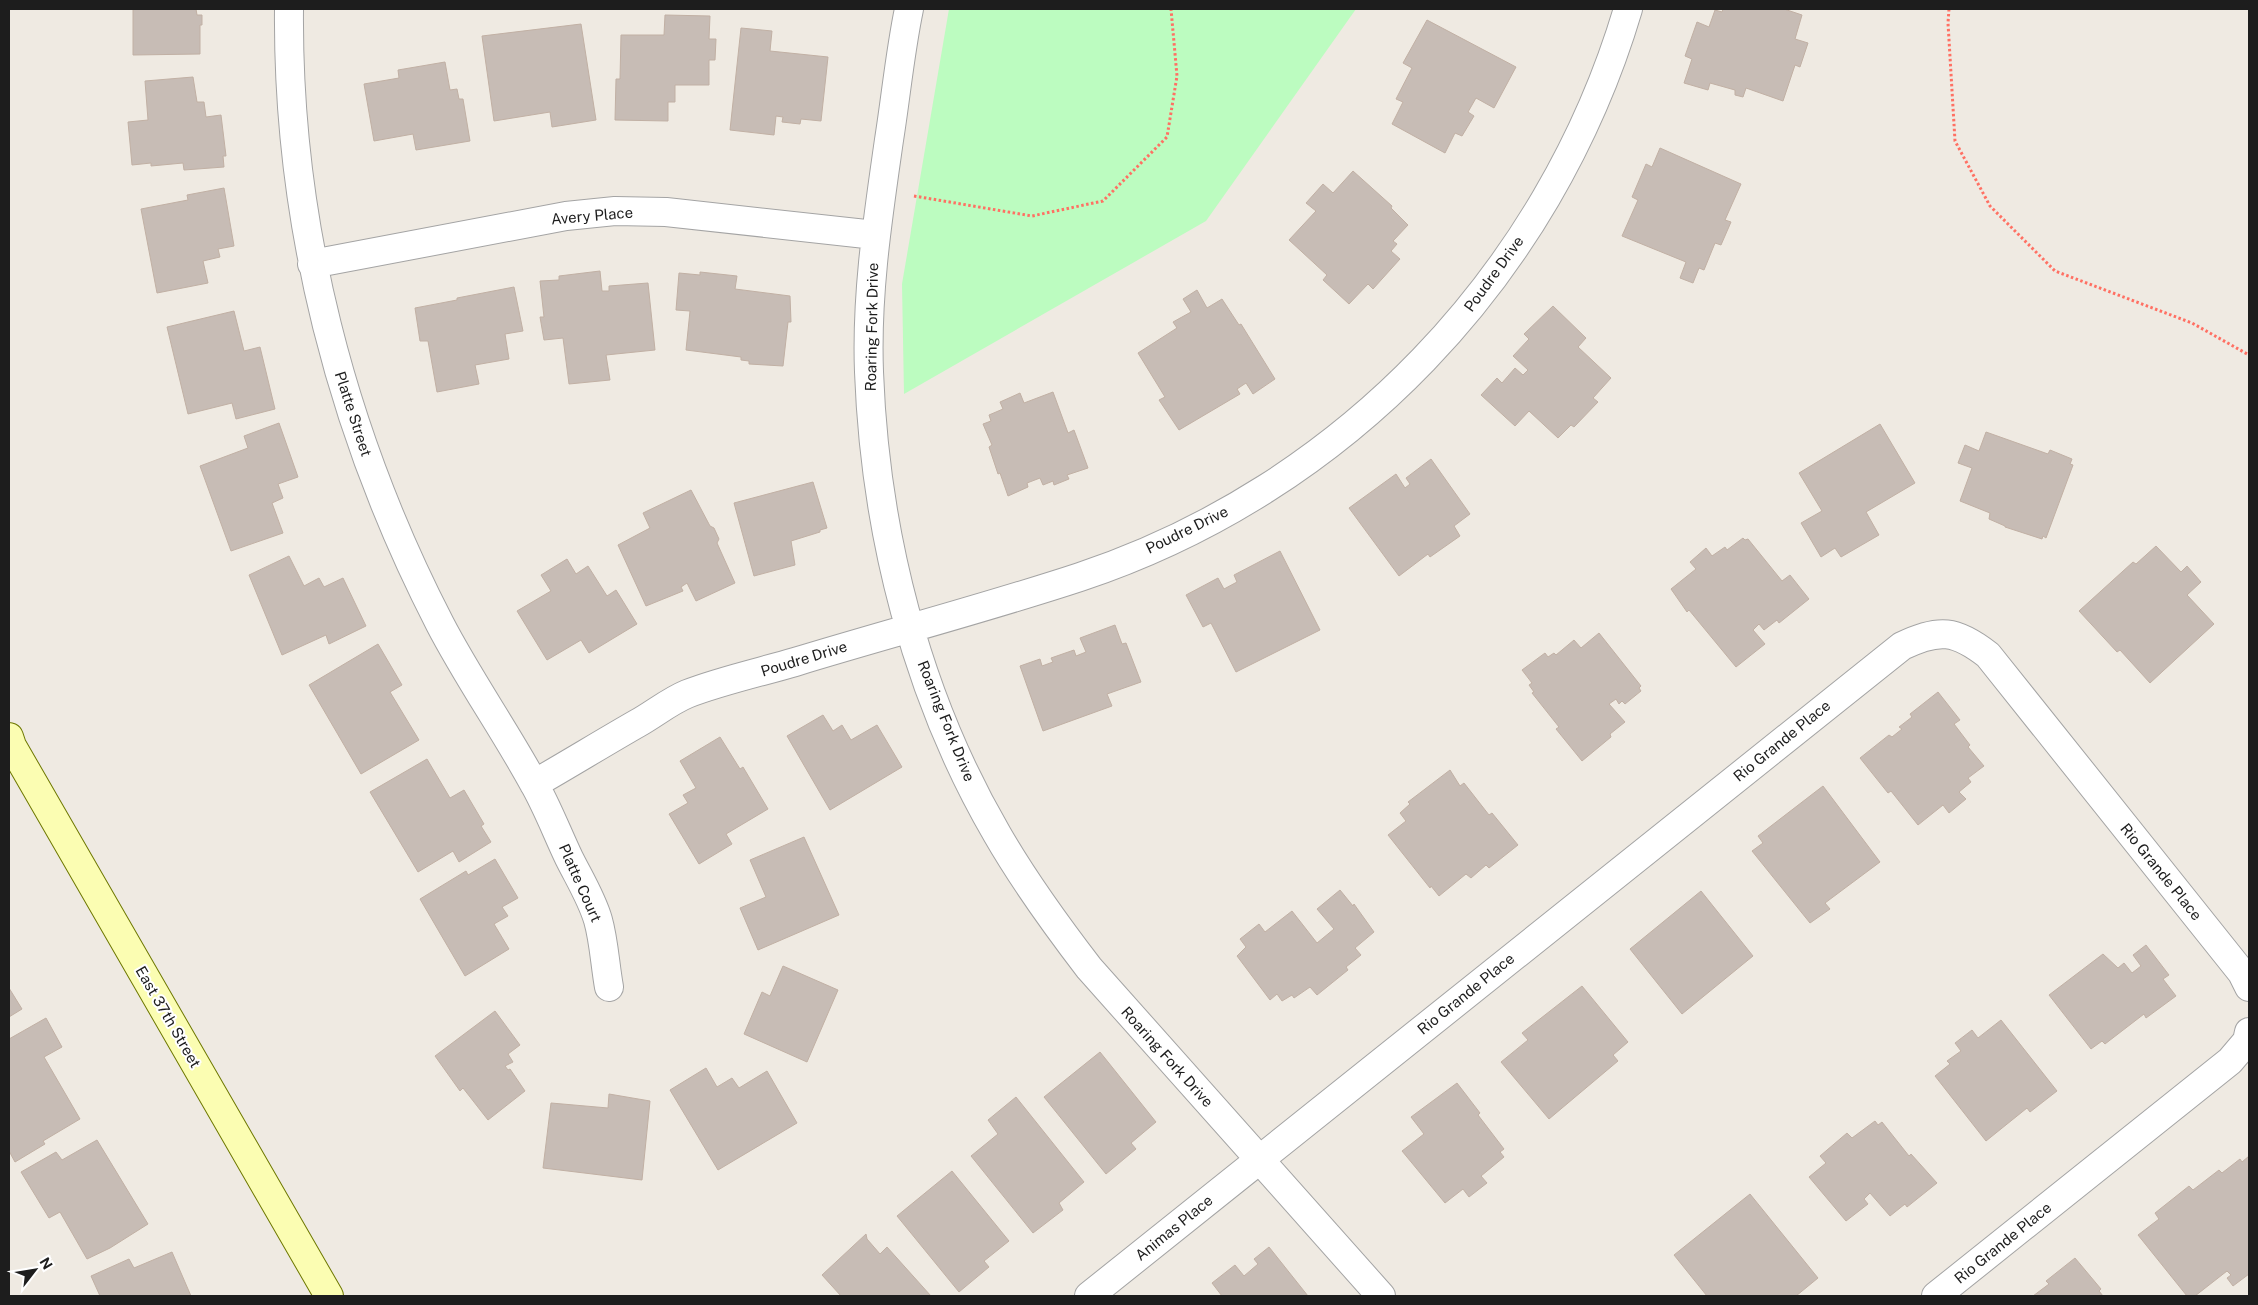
<svg xmlns="http://www.w3.org/2000/svg" width="2258" height="1305" font-family="'Public Sans',sans-serif">
  <rect width="100%" height="100%" fill="#efeae2"/>
  <path fill="#bcfcc0" d="M949,9H1356L1206,221L904,394L902,284Z"/>
  <path fill="#c7bcb5" stroke="#c1b0a4" d="M133,9H196L197,15H202V25H200V54L133,55Z
    M1723,9H1784L1802,15L1795,39L1808,43L1800,67L1795,65L1783,101L1746,88L1743,97L1735,95V90L1710,83L1708,90L1684,83L1692,59L1685,56L1697,22L1709,27L1715,10L1722,12Z
    M665,15L710,16L709,39H716L715,60H709V85H675V102H668V121L615,120L616,79H620L621,35H664Z
    M1427,20L1516,67L1494,108L1476,98L1468,112L1474,116L1462,136L1455,133L1445,153L1392,124L1403,102L1396,99L1412,68L1403,63Z
    M581,24L596,120L552,127L550,112L494,121L482,36Z
    M741,28L772,31L770,51L828,57L821,121L801,119L800,124L782,122L783,117L776,116L774,135L730,130Z
    M445,62L450,90L457,89L459,99H463L470,141L416,150L413,134L374,141L364,84L399,78L398,70Z
    M193,77L197,102H204L206,117L221,115L226,156H223L224,167L184,170L183,163L151,166V163L132,165L128,122L148,120L145,81Z
    M1660,148L1741,184L1725,220L1731,222L1721,245L1715,243L1704,270L1699,268L1693,283L1680,278L1686,262L1622,236L1638,200L1632,197L1646,164L1652,167Z
    M1353,171L1392,206L1391,208L1408,225L1393,241L1397,244L1391,251L1400,259L1373,289L1368,284L1349,304L1323,280L1327,275L1289,240L1316,211L1306,203L1323,184L1333,193Z
    M224,188L234,246L218,249L220,257L203,261L208,283L157,293L141,209L188,200L187,195Z
    M600,271L602,291H609V286L648,283L655,350L606,355L610,380L569,384L563,338L544,340L540,317H544L540,281L559,280V276Z
    M700,272L737,276L735,289L790,296L791,322H788L783,366L749,364V361L741,360V357L686,350L690,311L676,310L679,273L700,275Z
    M514,287L523,331L505,334L509,359L475,365L479,384L437,392L428,341H420L415,308L457,300V298Z
    M1197,290L1207,308L1222,299L1239,325L1241,324L1275,379L1253,394L1246,383L1237,389L1240,394L1179,430L1159,400L1165,397L1138,353L1177,328L1173,322L1191,312L1183,299Z
    M1553,306L1586,338L1578,347L1611,378L1593,398L1598,402L1574,427L1571,425L1558,438L1529,411L1515,426L1481,395L1497,378L1502,383L1515,368L1523,375L1528,370L1513,356L1529,339L1524,334Z
    M234,311L244,351L260,347L275,409L236,419L232,403L188,414L167,327Z
    M1053,392L1068,433L1074,430L1088,468L1067,475L1069,479L1054,485L1053,481L1043,485L1040,478L1027,483L1028,487L1008,496L1000,473L998,474L989,447L992,445L983,424L991,421L989,415L1003,409L1000,402L1009,398L1020,393L1024,403Z
    M279,423L298,477L278,484L283,498L272,503L283,533L231,551L200,466L248,448L244,436Z
    M1880,424L1915,483L1866,512L1879,535L1841,557L1835,548L1821,557L1801,523L1822,511L1799,473Z
    M1986,432L2048,454L2050,450L2072,459L2070,464L2073,465L2046,538L2043,536L2042,539L2005,527V526L1989,519L1990,513L1960,501L1972,468L1958,463L1965,445L1979,451Z
    M1431,459L1470,514L1454,526L1460,536L1430,557L1428,554L1399,576L1349,508L1396,474L1405,488L1410,484L1406,478Z
    M813,482L827,528L820,530V532L791,541L795,565L754,576L734,503Z
    M691,490L710,526L714,528L719,539L717,543L735,583L696,601L687,583L681,587L683,591L646,606L618,545L650,528L643,513Z
    M1743,538L1745,540L1748,539L1782,581L1790,575L1809,599L1779,623L1777,620L1764,630L1759,624L1753,630L1765,644L1736,667L1689,610L1687,612L1671,589L1696,569L1690,562L1706,548L1712,556L1725,547L1727,550Z
    M2156,546L2181,572L2187,566L2201,582L2187,595L2214,624L2150,683L2120,650L2117,652L2079,611L2133,562L2136,564Z
    M1280,551L1320,630L1236,672L1211,623L1203,627L1186,595L1218,578L1224,589L1237,582L1234,575Z
    M289,556L304,586L319,578L324,587L343,578L366,626L329,644L326,635L282,655L249,575Z
    M567,559L576,574L588,566L607,596L616,590L637,624L589,653L581,640L547,660L517,611L551,591L541,575Z
    M1115,625L1122,644L1126,643L1141,682L1107,694L1112,706L1043,731L1020,666L1040,659L1042,666L1053,662L1051,658L1074,650L1076,656L1086,652L1080,638Z
    M1599,633L1641,686L1639,688L1641,691L1625,704L1622,701L1619,704L1616,699L1609,704L1625,722L1610,734L1611,737L1582,761L1556,729L1559,727L1532,693L1534,692L1529,685L1532,683L1522,670L1545,653L1548,657L1554,653L1556,655L1574,640L1581,648Z
    M378,644L402,685L390,692L419,740L361,774L309,685Z
    M1938,692L1960,720L1954,724L1970,745L1968,747L1984,766L1968,778L1971,782L1959,792L1966,799L1949,813L1943,805L1918,825L1891,791L1888,793L1860,758L1889,735L1892,737L1902,729L1899,727L1912,717L1910,714Z
    M823,715L833,731L842,725L851,740L877,725L902,767L830,810L787,736Z
    M720,737L740,769L743,767L768,809L726,834L732,844L699,864L669,814L688,803L683,795L696,788L680,761Z
    M427,759L450,798L464,790L484,824L481,826L491,842L459,862L453,851L418,872L370,792Z
    M1450,770L1460,786L1464,783L1489,815L1492,813L1518,845L1489,868L1486,865L1471,878L1466,874L1439,896L1431,886L1430,888L1388,835L1406,821L1400,813L1410,804L1408,802Z
    M1823,786L1880,862L1825,903L1830,909L1810,923L1752,851L1763,843L1758,836Z
    M804,837L839,915L758,950L740,908L766,897L750,860Z
    M495,859L518,898L502,907L508,916L494,924L509,949L465,976L420,899L466,871L468,875Z
    M1340,890L1353,906L1354,904L1374,932L1355,948L1361,955L1346,967L1348,970L1317,995L1310,987L1294,998L1292,995L1282,1001L1277,994L1270,1000L1237,956L1246,947L1240,939L1259,924L1265,932L1292,911L1317,943L1334,929L1317,909Z
    M1701,891L1753,956L1682,1014L1630,949Z
    M2146,945L2169,975L2163,979L2176,996L2146,1018L2144,1014L2105,1044L2102,1041L2091,1049L2049,995L2103,954L2118,968L2124,963L2132,973L2141,966L2133,955Z
    M783,966L838,990L807,1062L744,1034L762,992L770,996Z
    M1582,986L1628,1042L1613,1055L1618,1061L1549,1119L1501,1062L1528,1040L1522,1033Z
    M9,988L22,1009L9,1017Z
    M495,1011L520,1045L508,1054L513,1062L505,1066L508,1070L510,1069L525,1091L488,1120L463,1088L460,1091L435,1056Z
    M46,1018L62,1047L44,1057L80,1119L43,1141L45,1144L15,1162L9,1151V1039Z
    M2001,1020L2057,1091L2030,1112L2027,1108L1986,1141L1935,1076L1950,1064L1947,1061L1961,1051L1955,1043L1972,1030L1978,1038Z
    M1100,1052L1156,1122L1131,1143L1136,1149L1106,1174L1044,1097Z
    M706,1068L717,1087L732,1078L739,1088L767,1071L797,1123L718,1170L670,1090Z
    M1457,1083L1480,1113L1478,1115L1504,1149L1500,1152L1504,1157L1481,1176L1487,1183L1469,1197L1463,1189L1445,1203L1402,1151L1424,1134L1411,1117Z
    M609,1094L650,1101L642,1180L543,1168L551,1103L608,1108Z
    M1016,1097L1084,1182L1059,1203L1063,1210L1033,1233L971,1156L998,1134L988,1120Z
    M1875,1121L1878,1125L1882,1122L1909,1156L1911,1154L1937,1183L1907,1207L1905,1204L1890,1216L1870,1193L1864,1199L1868,1204L1846,1221L1809,1177L1826,1163L1820,1156L1847,1133L1852,1138Z
    M97,1140L148,1224L110,1248L87,1259L60,1212L49,1218L21,1172L56,1152L62,1160Z
    M2249,1156V1274L2233,1286L2227,1278L2231,1275L2227,1271L2195,1296H2187L2138,1235L2159,1219L2155,1213L2189,1186L2193,1190L2219,1170L2222,1173L2240,1159L2242,1162Z
    M952,1171L1009,1241L984,1261L989,1267L959,1292L897,1216Z
    M1750,1194L1818,1278L1796,1296H1707L1674,1255Z
    M866,1234L867,1239L880,1254L887,1247L931,1296H841L822,1275Z
    M1269,1247L1308,1296H1222L1212,1283L1235,1265L1244,1276L1258,1264L1254,1259Z
    M172,1252L191,1296H100L91,1276L129,1259L134,1268Z
    M2075,1258L2101,1289L2099,1291L2103,1296H2033L2049,1284L2046,1281Z"/>
  <g fill="none" stroke-linecap="round" stroke-linejoin="round">
    <g stroke="#a4a4a4" stroke-width="30">
      <path id="minor" d="M289,9C287,223 342,434 440,624C468,678 504,729 533,782C547,806 557,833 569,858C579,878 592,899 598,920C604,941 605,965 609,987
        M909,9C900,52 896,96 889,140C878,217 866,294 869,372C875,532 916,695 997,834C1024,881 1056,925 1089,968L1381,1296
        M312,264L566,216L615,211L666,212L875,235
        M534,784C569,764 603,743 638,723C654,714 670,701 687,694C720,681 761,672 795,662C890,633 986,608 1080,577C1344,489 1549,275 1628,9
        M1089,1296L1902,646C1939,628 1956,630 1988,655L2242,973L2249,987
        M1936,1296L2230,1061L2247,1041L2249,1032"/>
    </g>
    <g stroke="#6e7800" stroke-width="30">
      <path id="secondary" d="M9,737L12,746L329,1296"/>
    </g>
    <path stroke="#ff7063" stroke-width="3" stroke-dasharray="2.5 2.5" stroke-linecap="butt" d="M1949,9L1948,23L1955,141L1990,206L2055,271L2192,323L2249,355
      M914,196L1032,216L1103,201L1167,137L1177,76L1171,9"/>
    <use href="#minor" stroke="#fff" stroke-width="28"/>
    <use href="#secondary" stroke="#fbfdb2" stroke-width="28"/>
  </g>
  <g text-anchor="middle" stroke-width="4" stroke-linejoin="round" paint-order="stroke">
    <g font-size="15" fill="#1d1d1d" stroke="#fff">
      <text transform="translate(592 216) rotate(-5)" y="5">Avery Place</text>
      <text transform="translate(1494 274) rotate(-54)" y="5">Poudre Drive</text>
      <text transform="translate(872 327) rotate(-89)" y="5">Roaring Fork Drive</text>
      <text transform="translate(353 414) rotate(72)" y="5">Platte Street</text>
      <text transform="translate(1187 530) rotate(-26)" y="5">Poudre Drive</text>
      <text transform="translate(804 659) rotate(-17)" y="5">Poudre Drive</text>
      <text transform="translate(946 721) rotate(68)" y="5">Roaring Fork Drive</text>
      <text transform="translate(1782 741) rotate(-39)" y="5">Rio Grande Place</text>
      <text transform="translate(2161 872) rotate(51)" y="5">Rio Grande Place</text>
      <text transform="translate(580 883) rotate(66)" y="5">Platte Court</text>
      <text transform="translate(1466 994) rotate(-39)" y="5">Rio Grande Place</text>
      <text transform="translate(168 1017) rotate(60)" y="5">East 37th Street</text>
      <text transform="translate(1167 1057) rotate(48)" y="5">Roaring Fork Drive</text>
      <text transform="translate(1174 1228) rotate(-39)" y="5">Animas Place</text>
      <text transform="translate(2003 1243) rotate(-39)" y="5">Rio Grande Place</text>
    </g>
  </g>
  <rect width="2258" height="1305" fill="none" stroke="#1d1d1d" stroke-width="20"/>
  <g transform="translate(35 1270) rotate(59)" stroke="#ffffff" stroke-width="4" paint-order="stroke">
  <path d="M0-4L9 19L0 12L-9 19Z" fill="#1d1d1d"/>
  <text y="-8" font-size="14" font-weight="bold" text-anchor="middle" fill="#1d1d1d">N</text>
  </g>
</svg>
